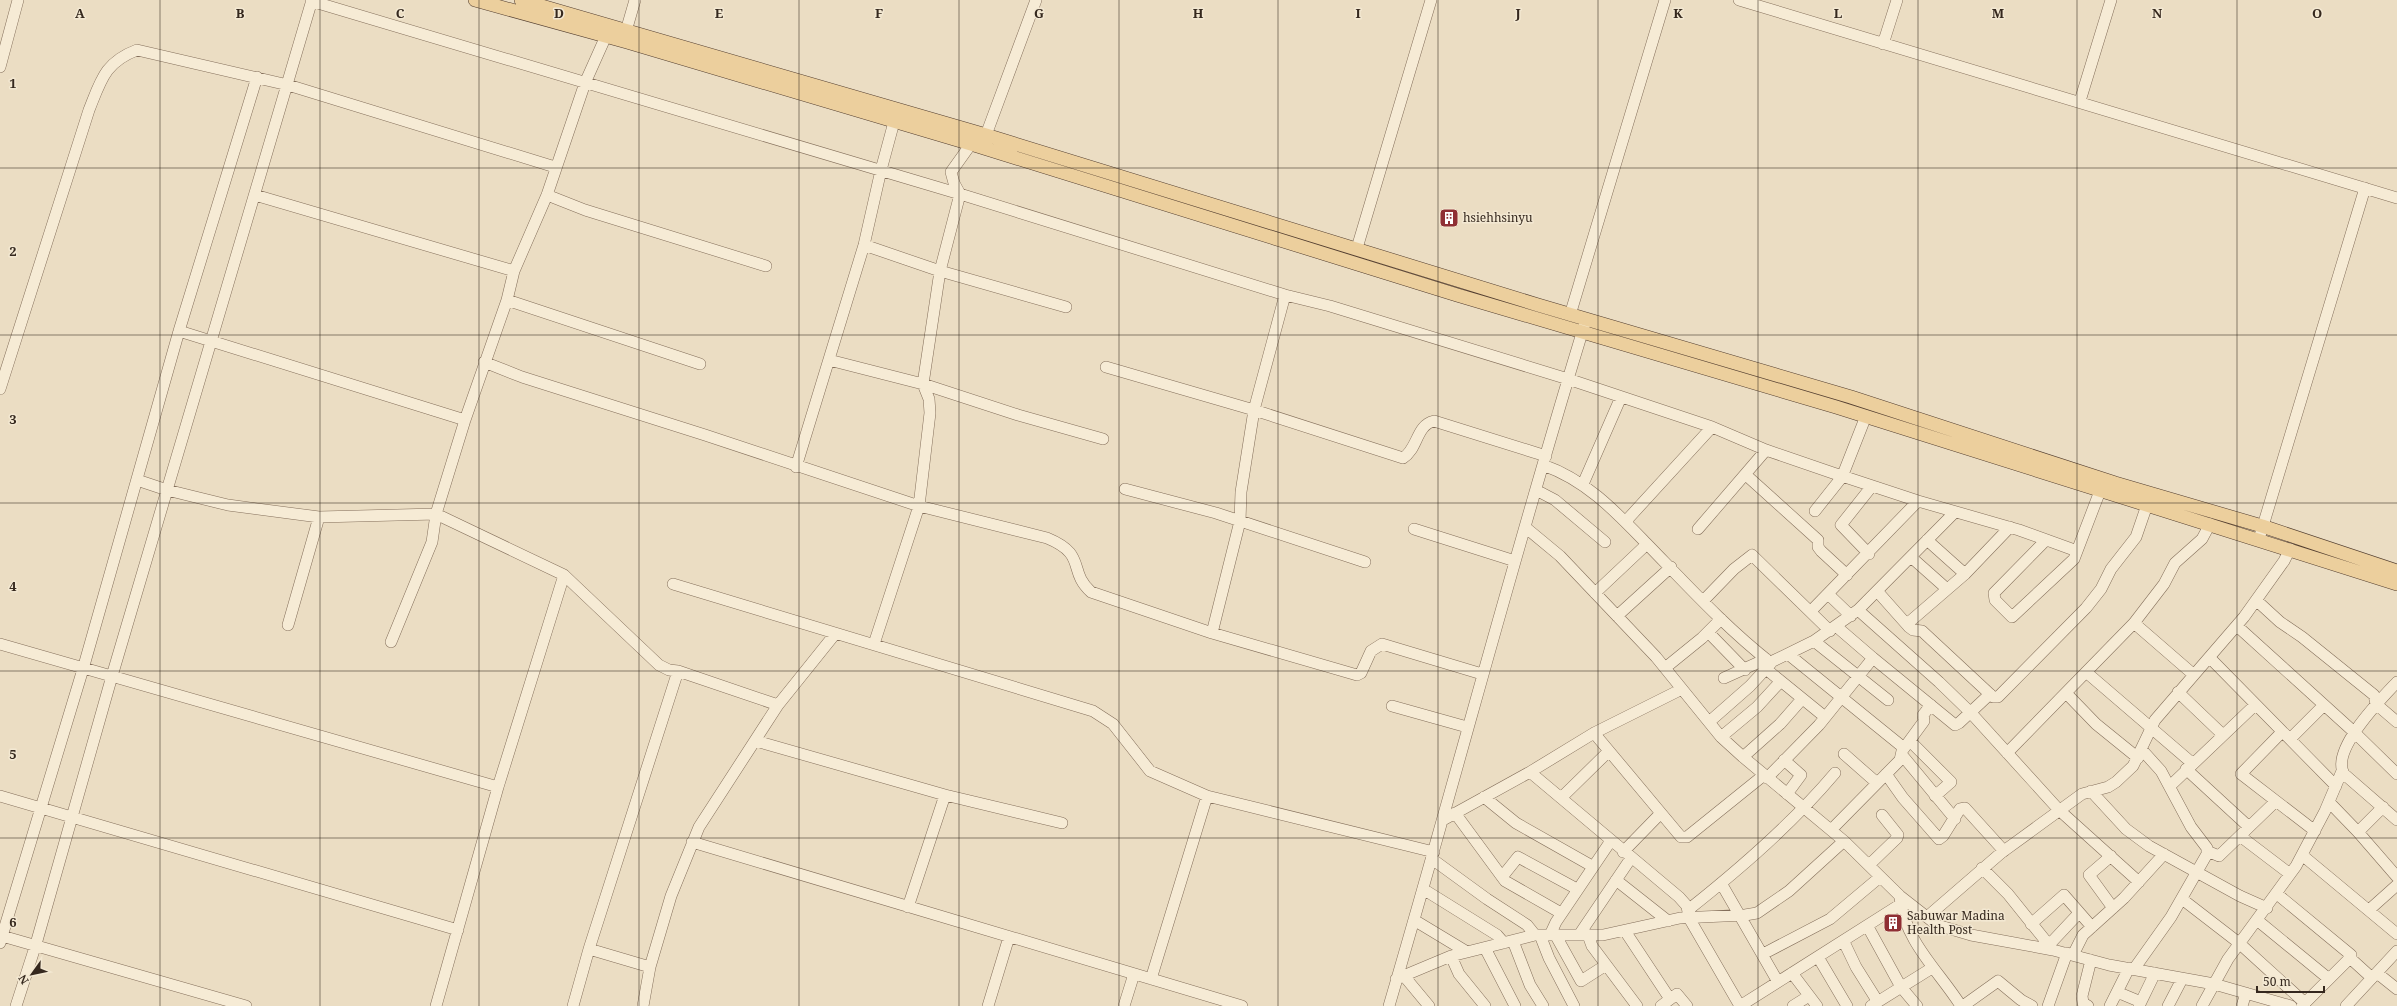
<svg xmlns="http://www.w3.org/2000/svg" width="2397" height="1006" font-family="'Noto Serif',serif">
  <rect width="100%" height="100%" fill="#ebddc3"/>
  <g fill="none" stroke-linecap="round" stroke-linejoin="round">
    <g stroke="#846f5b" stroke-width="12">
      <path id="minor" d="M1739,0L2397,198
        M311,1L960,194L1285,295L1330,306L1568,379L1712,427L1766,450L1833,473L1918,501L2019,530L2077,551
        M624,38L635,0
        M1883,44L1897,0
        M0,67L18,0
        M2080,101L2111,0
        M986,135L1036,0
        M255,195L514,271
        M547,195L585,210L766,266
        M864,245L940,271L1066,307
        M1357,248L1431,0
        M507,300L700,364
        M1570,315L1665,0
        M179,331L465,420
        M829,360L923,384L1018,415L1103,439
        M484,362L522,377L705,435L919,506L1047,538C1088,555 1067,570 1091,592L1212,633L1357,675L1361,673L1371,651L1382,644L1482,674
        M1106,367L1254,410L1403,458C1418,449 1416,425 1434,421L1546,456
        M0,389L89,110C101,80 105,62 137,50L288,85L555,167
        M1543,465C1586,480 1615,511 1646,543C1686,584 1726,628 1771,663
        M796,467L864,245L881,170L894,122
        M1746,475L1818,540V547L1821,551L1847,575
        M137,480L167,490L228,505L319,517L436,514L564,575L659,665L669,670L678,671L778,705
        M1583,484L1621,397
        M1125,489L1216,513L1365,562
        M1536,490L1555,500L1605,542
        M1815,511L1842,477L1866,416
        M1626,521L1712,427
        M1525,527L1560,556L1656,657L1721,737L1743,757L1844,841L1900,896L1937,925L1971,935L2053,950L2109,965L2214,984L2291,1006
        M1414,529L1515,561
        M1698,529L1766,450
        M2259,539L2365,188
        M1927,540L1965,574
        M2046,540L1994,593L1995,600L2012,617L2074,559L2100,491
        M1869,554L1841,525L1872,486
        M1911,557L1947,589
        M673,584L1093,711L1113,724L1150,771L1207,796L1434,852
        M1877,591L1909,627L1913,630L1922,631L1993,697H1998L2086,608L2101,589L2111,569L2136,537L2147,505
        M1595,593L1647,544
        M1828,594L1851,616
        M2256,600L2280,622L2302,637L2374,695L2376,704L2397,722
        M1703,601L1734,569L1752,555L1830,631
        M1858,610L1939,682L1971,713L2059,810L2139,882
        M1811,611L1918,501
        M1617,616L1671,567
        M2134,623L2194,675
        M1907,624L1965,574L2010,527
        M288,625L319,517
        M2237,626L2354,732L2397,774
        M1837,627L1873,658L1955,725L1959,723L1990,694
        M1708,632L1745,670
        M1212,633L1240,521L1241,492L1254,410L1285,295
        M1814,641L1888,700
        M391,642L432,542L436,514L465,420L507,300L514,271L547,195L585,83L606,36
        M0,644L498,787
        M874,644L919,506L930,413L929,399L923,384L940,271L960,194L954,183L951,172L971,144L973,136
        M1788,654L1904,748
        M2210,658L2336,786
        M1665,668L1702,638L1721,619
        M1766,669L1825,717
        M2086,672L2192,763
        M1724,678L1766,659
        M2397,682C2381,699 2330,750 2344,774L2397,820
        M2178,692L2222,734
        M2066,693L2096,724L2138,758
        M1392,706L1467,727
        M1709,722L1750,686L1773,661L1814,641L1858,610L1955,512
        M2282,732L2241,774L2315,831
        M1594,733L1681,837H1687L1764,775
        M1721,737L1757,707L1780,682
        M2290,739L2324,705
        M756,741L945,795L1062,823
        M1910,741L1951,782L1935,796
        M2007,753L2134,623L2164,584L2175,563L2202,539L2210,524
        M1844,754L1877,783
        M1902,755L1955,819
        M1743,757L1780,724L1802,699
        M1784,760L1801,775L1787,794
        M2186,769L2249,827
        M1530,772L1679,897L1687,906L1689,918L1740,1006
        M1886,774L1903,798L1939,839L1943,836L1960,809L1965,808L2004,851
        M1767,778L1819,725L1873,658
        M2170,786L2255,705
        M2091,791L2126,829L2149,846L2240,896L2267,908
        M0,796L458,930
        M1484,797L1516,823L1592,866
        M1561,798L1609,751
        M2329,802L2358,832L2397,877
        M1455,813L1505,881L1561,913
        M1443,820L1530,772L1594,733L1682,689
        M1831,830L1900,760L1902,751L1924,721L1923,715L1931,705
        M2358,832L2383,807
        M2240,836L2290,874
        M692,842L1242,1006
        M2207,851L2219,856L2276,801
        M1623,852L1660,814
        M2302,855L2397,934
        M2111,856L2089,875L2113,908
        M1432,859L1487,899L1527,925L1535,935
        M1869,865L1897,838L1898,835L1882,815
        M1982,868L2008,894L2053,950
        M1502,877L1518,857L1577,889
        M1616,880L1668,921
        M1721,883L1778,982
        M1423,889L1497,935L1504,943
        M2277,894L2351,955L2350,958L2372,978
        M1900,898C1905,942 1939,971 1961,1006
        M2182,899L2239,943L2305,1003
        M908,907L945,795
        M1688,910C1741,868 1792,824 1835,773
        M2369,910L2397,885
        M1927,917L2001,853L2082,794L2108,787L2116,782L2133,766L2155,720L2244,617L2284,561L2290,549
        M1414,920L1467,952
        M2257,920L2329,979
        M2031,924L2064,895L2092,927
        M1868,927L1901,987L1917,1006
        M1625,931L1670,999
        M1540,935L1549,958L1574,1006
        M1550,935L1556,922L1610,842
        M1579,935L1631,858
        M1588,935L1592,946L1637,1006
        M2,936L246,1006
        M1556,936L1581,981L1606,965
        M1513,941L1530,985L1543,1006
        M1844,942L1856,967L1878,1002
        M0,943L83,669L179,331L257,77
        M2049,945L2079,913
        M1485,948L1515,1006
        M1763,954L1830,919L1880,877
        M2073,955L2083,935L2124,898L2164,854
        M1451,956L1459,974L1485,1006
        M1818,957L1847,1006
        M650,967L589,949L678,671
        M2134,969L2171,917L2207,854V848L2191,827L2161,771L2142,750
        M1792,973L1817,1006
        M2377,973L2397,989
        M1404,976L1429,1006
        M1151,979L1207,796
        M1396,979L1451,956L1535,935H1603L1680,918L1745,915L1757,913L1789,891L1844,841
        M2117,992L2141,1002
        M16,1006L36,944L112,676L312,0
        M436,1006L498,787L564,575
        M573,1006L589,949
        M643,1006L650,967L671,896L699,827L778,705L835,634
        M988,1006L1009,937
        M1124,1006L1134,974
        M1389,1006C1456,778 1516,547 1586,320
        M1661,1006L1677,994L1687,1006
        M1740,1006L1901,904
        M1793,1006L1809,996
        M1871,1006L1932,968
        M1963,1006L1998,981L2021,1000L2032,1006
        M2048,1006L2067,953
        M2088,1006L2083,1003L2082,996L2091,960
        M2110,1006L2129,968
        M2139,1006L2155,973
        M2168,1006L2180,983
        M2202,1006L2228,959L2296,866L2325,811L2342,771
        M2242,1006L2246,993
        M2302,1006L2350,958
        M2346,1006L2397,951"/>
    </g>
    <g stroke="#523d2f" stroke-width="14">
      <path id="major" d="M475,0L627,42L971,144L1457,295L1836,407L2397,584
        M521,0L986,135L1538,305L1851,397L2115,483L2262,526L2397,571"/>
    </g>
    <use href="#minor" stroke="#f6ebd5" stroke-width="11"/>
    <use href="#major" stroke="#eccf9d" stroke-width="13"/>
  </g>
  <path fill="none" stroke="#35281e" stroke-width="1" stroke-opacity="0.55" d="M160,0V1006M320,0V1006M479,0V1006M639,0V1006M799,0V1006M959,0V1006M1119,0V1006M1278,0V1006M1438,0V1006M1598,0V1006M1758,0V1006M1918,0V1006M2077,0V1006M2237,0V1006M0,168H2397M0,335H2397M0,503H2397M0,671H2397M0,838H2397"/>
  <defs>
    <g id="building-square" transform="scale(1)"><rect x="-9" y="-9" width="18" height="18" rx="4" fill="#8f2f34" stroke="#f3e8d2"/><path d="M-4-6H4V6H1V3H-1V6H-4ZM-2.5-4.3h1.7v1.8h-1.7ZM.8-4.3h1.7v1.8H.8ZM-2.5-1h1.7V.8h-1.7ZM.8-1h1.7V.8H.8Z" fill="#fff"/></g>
  </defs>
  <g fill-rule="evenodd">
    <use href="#building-square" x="1449" y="218"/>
    <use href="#building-square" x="1893" y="923"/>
  </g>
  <g text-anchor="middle" stroke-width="3" stroke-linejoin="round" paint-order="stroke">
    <g font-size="12" fill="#35281e" stroke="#f3e8d2" text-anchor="start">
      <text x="1463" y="222">hsiehhsinyu</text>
      <text x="1907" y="920">Sabuwar Madina<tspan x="1907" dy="14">Health Post</tspan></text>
    </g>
  </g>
  <g font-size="13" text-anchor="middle" font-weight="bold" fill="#35281e" stroke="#f3e8d2" stroke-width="3" stroke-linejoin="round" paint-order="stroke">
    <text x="80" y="18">A</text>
    <text x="240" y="18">B</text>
    <text x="400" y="18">C</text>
    <text x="559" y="18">D</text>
    <text x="719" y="18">E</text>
    <text x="879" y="18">F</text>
    <text x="1039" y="18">G</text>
    <text x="1198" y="18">H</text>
    <text x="1358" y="18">I</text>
    <text x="1518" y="18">J</text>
    <text x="1678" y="18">K</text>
    <text x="1838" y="18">L</text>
    <text x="1998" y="18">M</text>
    <text x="2157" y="18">N</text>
    <text x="2317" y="18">O</text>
    <text x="13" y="88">1</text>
    <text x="13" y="256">2</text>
    <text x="13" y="424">3</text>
    <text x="13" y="591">4</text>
    <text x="13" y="759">5</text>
    <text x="13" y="927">6</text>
  </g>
  <g transform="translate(32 974) rotate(237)" stroke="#f3e8d2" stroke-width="3" paint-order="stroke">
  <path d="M0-3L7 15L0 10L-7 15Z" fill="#35281e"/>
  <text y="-6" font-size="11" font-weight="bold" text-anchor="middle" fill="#35281e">N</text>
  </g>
  <path d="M2257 986v6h67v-6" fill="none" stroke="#35281e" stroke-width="2"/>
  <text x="2263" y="986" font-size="12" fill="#35281e" stroke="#f3e8d2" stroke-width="3" paint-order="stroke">50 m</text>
</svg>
